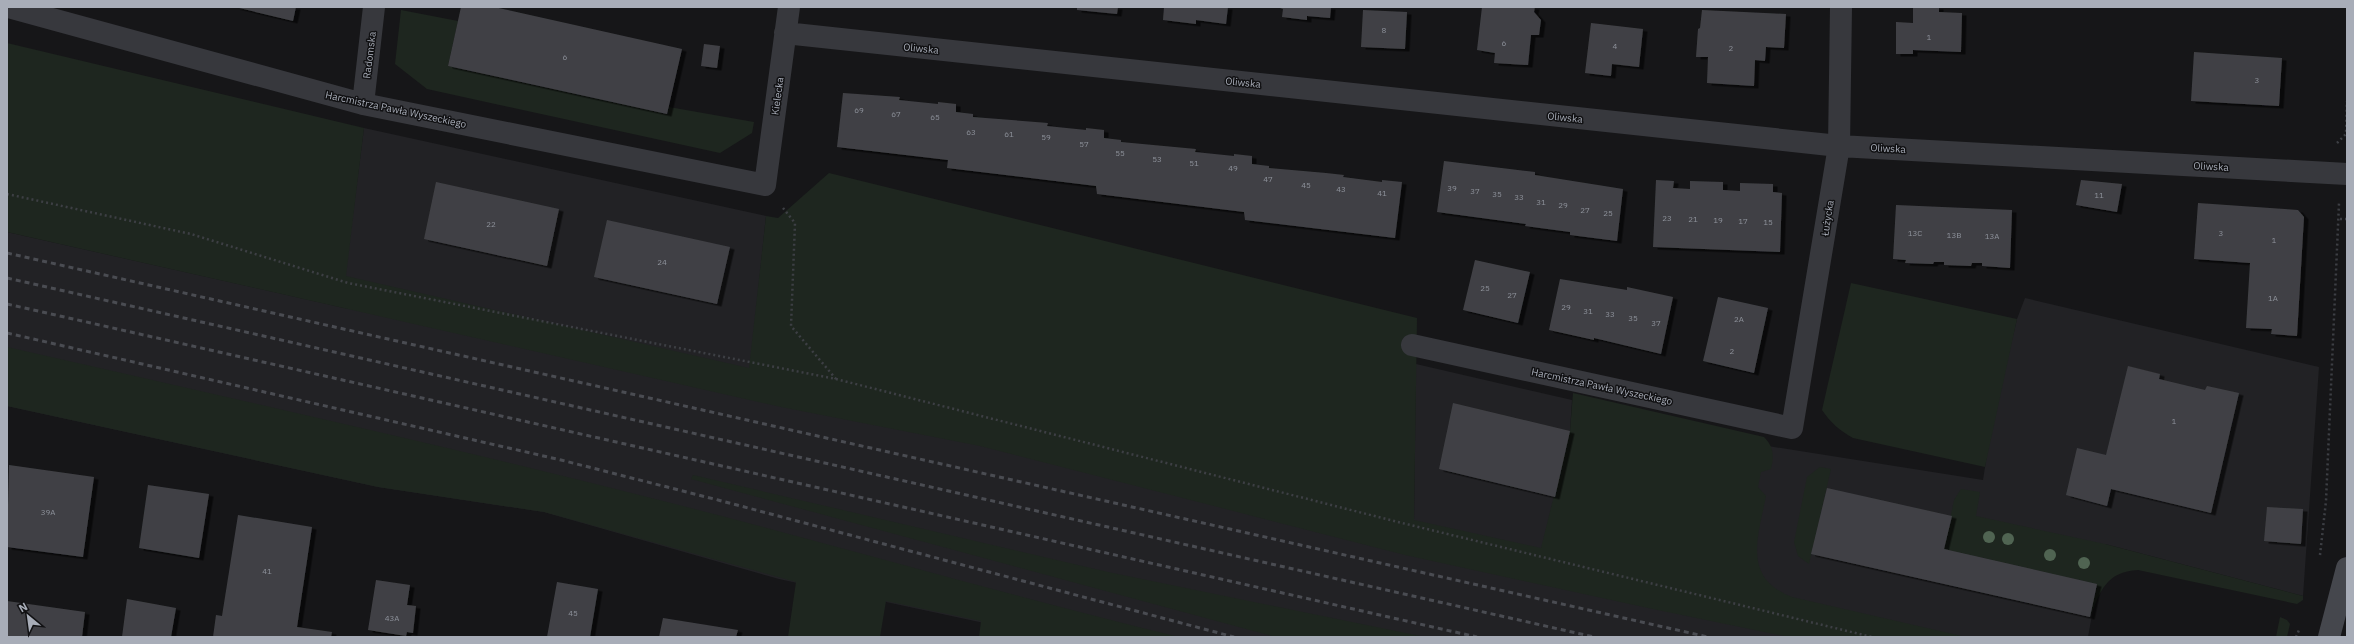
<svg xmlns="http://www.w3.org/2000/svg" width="2354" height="644" font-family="'IBM Plex Sans',sans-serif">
  <defs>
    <filter id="shadow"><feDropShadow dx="4.5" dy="2.5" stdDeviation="0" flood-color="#0009"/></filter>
  </defs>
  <rect width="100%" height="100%" fill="#161618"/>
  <path fill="#222225" d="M364,128L766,216L750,368L1414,520L1416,364L1572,400L1570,431L1542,548L1768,446L1983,480L1991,428L2017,319L2025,298L2319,367L2303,596L2105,544L2088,637H1050L779,579L544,512L378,487L7,406V232L349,309L345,276Z"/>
  <path fill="#1e261f" d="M401,10L458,21L448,66L667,114L669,107L754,122L752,133L720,153L427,89L395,64Z
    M7,43L364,128L346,276L749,368L766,216L778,218L829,173L1417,318L1414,520L1541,548L1570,431L1573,393L1764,437C1774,447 1774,456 1771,469L1761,472L1758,487L1766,496C1758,537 1742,578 1792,597L1966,637H1789L1648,608L1405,555L980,446L781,407L7,232Z
    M1851,283L2017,319L1985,467L1853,438C1840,431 1830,422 1822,410Z
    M7,347C230,398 453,447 675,504C843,547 1010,596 1179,637H979L981,621L886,601L880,637H788L796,582L544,512L378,487L7,406Z
    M1820,467L1831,469L1809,564L1798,556L1794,542L1807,477Z
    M693,475L1108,572L1425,637H1276L691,479Z
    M1961,489L1980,492L1976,516L2105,544L2303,596V600L2297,604L2138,570C2106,572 2101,590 2090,617L2097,584L1944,549L1954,500Z
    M2280,617L2287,620L2290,624L2287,637H2276Z"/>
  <path fill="#404145" filter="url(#shadow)" d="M235,7H296L293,21Z
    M461,7H494L682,49L667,114L448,66Z
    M1077,7H1118L1117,14L1077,10Z
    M1164,7H1228L1226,24L1196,20V24L1163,20Z
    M1277,7H1331L1330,18L1307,16V20L1282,17L1283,9Z
    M1482,7H1535L1534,12L1541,20L1539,35H1531L1528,65L1494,63L1495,53L1477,50Z
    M1913,7H1939V12L1962,13L1961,52L1913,50V54H1896V22L1913,23Z
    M1363,10L1407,12L1405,49L1361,47Z
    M1702,10L1786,14L1784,48L1766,47L1765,61L1755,60L1754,86L1707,83L1708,57H1696L1698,29L1700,28Z
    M1591,23L1643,29L1639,67L1612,64L1611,76L1585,73Z
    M704,44L720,46L717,68L701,66Z
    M2194,52L2282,58L2279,106L2191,101Z
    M843,93L900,97L899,100L938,104V102L956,104V112L973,114V117L1048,123L1047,126L1086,130V128L1104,130V138L1121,140V142L1196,149L1195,152L1234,156V154L1252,156V164L1269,166V168L1326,173L1344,175L1343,177L1382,182V180L1402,182L1395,238L1245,220L1244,212L1097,194L1096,186L947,168L948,160L837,147Z
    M1444,161L1535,172V175L1623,189L1617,241L1570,235V232L1525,226L1526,224L1437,212Z
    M1656,180L1674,181L1673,188L1690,189V181L1723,182V190L1740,191V183L1773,184V192L1782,193L1780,252L1653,247Z
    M2081,180L2122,184L2117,212L2076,205Z
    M436,182L559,209L547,266L424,239Z
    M2198,203L2298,210L2304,217L2297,336L2271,334L2272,329L2246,328L2250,263L2194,259Z
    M1896,205L2012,210L2010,268L1982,266V263H1972L1971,266L1944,265V262H1934L1933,264L1905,263L1906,260L1893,259Z
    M607,220L730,247L717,304L594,277Z
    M1475,260L1530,272L1518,323L1463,310Z
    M1560,279L1627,290V287L1673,297L1661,354L1594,338V340L1549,330Z
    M1718,297L1768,308L1754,373L1703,361Z
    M2128,366L2160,374L2159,379L2205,390L2207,386L2239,393L2211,513L2111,489L2107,506L2066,495L2077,448L2106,455Z
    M1453,403L1570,431L1555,497L1439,469Z
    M9,465L94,477L83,557L7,547Z
    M148,485L209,494L199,558L139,548Z
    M1827,488L1952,516L1944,549L2097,584L2090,617L1811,554Z
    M2267,507L2303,509L2301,544L2264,541Z
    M238,515L312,527L297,627L332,632L331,637H213L216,615L222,616Z
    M376,580L410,585L407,605L416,606L413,633L407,632L406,636L368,630Z
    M557,582L598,589L590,637H547Z
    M127,599L176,608L171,637H122Z
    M7,601L85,612L82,637H7Z
    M663,618L738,630L736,637H659Z"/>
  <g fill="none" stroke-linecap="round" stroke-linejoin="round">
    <path stroke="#3d3f44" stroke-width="2.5" stroke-dasharray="2 3" stroke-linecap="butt" d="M2337,143L2346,134L2347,101
      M7,194L191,234L348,283L836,379L1398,522L1872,637
      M783,208L795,223L791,326L836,379
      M2340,219H2347
      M2320,555L2326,501L2339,203
      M2296,637L2299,630"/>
    <path stroke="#37383d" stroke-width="22" d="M8,7L363,104L765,185L789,7
      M785,33L1839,146L2347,174
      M363,104L374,7
      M1412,345L1792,428L1839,146L1841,7"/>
    <path stroke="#45474d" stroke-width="22" d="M2329,637L2347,568"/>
    <path stroke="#4a4c52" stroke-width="3" stroke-dasharray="5 4" stroke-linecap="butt" d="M7,253L1708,637
      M7,278L1594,637
      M7,304L1477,637
      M7,333L561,460L718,500L1234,637"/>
  </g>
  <g fill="#506452">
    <circle cx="1989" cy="537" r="6"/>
    <circle cx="2008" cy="539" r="6"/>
    <circle cx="2050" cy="555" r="6"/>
    <circle cx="2084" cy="563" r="6"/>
  </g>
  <g text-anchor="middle" stroke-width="3" stroke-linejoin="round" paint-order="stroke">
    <g font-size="8" fill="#8e929b">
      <text x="1384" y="33">8</text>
      <text x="1929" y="40">1</text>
      <text x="1504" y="46">6</text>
      <text x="1615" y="49">4</text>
      <text x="1731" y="51">2</text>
      <text x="565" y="60">6</text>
      <text x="2257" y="83">3</text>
      <text x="859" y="113">69</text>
      <text x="896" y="117">67</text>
      <text x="935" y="120">65</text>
      <text x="971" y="135">63</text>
      <text x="1009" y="137">61</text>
      <text x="1046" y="140">59</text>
      <text x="1084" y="147">57</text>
      <text x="1120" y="156">55</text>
      <text x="1157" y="162">53</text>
      <text x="1194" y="166">51</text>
      <text x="1233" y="171">49</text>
      <text x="1268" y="182">47</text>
      <text x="1306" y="188">45</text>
      <text x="1452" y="191">39</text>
      <text x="1341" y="192">43</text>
      <text x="1475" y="194">37</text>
      <text x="1382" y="196">41</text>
      <text x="1497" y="197">35</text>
      <text x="2099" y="198">11</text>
      <text x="1519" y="200">33</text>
      <text x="1541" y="205">31</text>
      <text x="1563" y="208">29</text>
      <text x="1585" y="213">27</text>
      <text x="1608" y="216">25</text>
      <text x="1667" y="221">23</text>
      <text x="1693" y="222">21</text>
      <text x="1718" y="223">19</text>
      <text x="1743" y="224">17</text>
      <text x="1768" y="225">15</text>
      <text x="491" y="227">22</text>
      <text x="1915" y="236">13C</text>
      <text x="2221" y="236">3</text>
      <text x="1954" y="238">13B</text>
      <text x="1992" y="239">13A</text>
      <text x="2274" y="243">1</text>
      <text x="662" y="265">24</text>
      <text x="1485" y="291">25</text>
      <text x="1512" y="298">27</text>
      <text x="2273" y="301">1A</text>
      <text x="1566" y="310">29</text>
      <text x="1588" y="314">31</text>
      <text x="1610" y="317">33</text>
      <text x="1633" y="321">35</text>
      <text x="1739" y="322">2A</text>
      <text x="1656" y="326">37</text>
      <text x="1732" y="354">2</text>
      <text x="2174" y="424">1</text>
      <text x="48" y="515">39A</text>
      <text x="267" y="574">41</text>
      <text x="573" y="616">45</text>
      <text x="392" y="621">43A</text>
    </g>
    <g font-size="10" fill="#a8adb8" stroke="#111113">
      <text transform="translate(921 48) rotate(6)" y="4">Oliwska</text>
      <text transform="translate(369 55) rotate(-83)" y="4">Radomska</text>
      <text transform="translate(1243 82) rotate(6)" y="4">Oliwska</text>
      <text transform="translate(777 96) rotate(-82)" y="4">Kielecka</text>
      <text transform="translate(396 109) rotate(12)" y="4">Harcmistrza Pawła Wyszeckiego</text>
      <text transform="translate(1565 117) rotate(6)" y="4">Oliwska</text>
      <text transform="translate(1888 148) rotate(3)" y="4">Oliwska</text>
      <text transform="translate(2211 166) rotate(3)" y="4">Oliwska</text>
      <text transform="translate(1827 218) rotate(-81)" y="4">Łużycka</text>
      <text transform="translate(1602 386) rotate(12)" y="4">Harcmistrza Pawła Wyszeckiego</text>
    </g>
  </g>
  <rect width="2354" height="644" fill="none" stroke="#a8adb8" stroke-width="16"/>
  <g transform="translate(28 616) rotate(331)" stroke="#111113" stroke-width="3" paint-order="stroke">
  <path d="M0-3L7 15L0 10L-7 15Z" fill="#a8adb8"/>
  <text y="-6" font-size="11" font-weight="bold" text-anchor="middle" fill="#a8adb8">N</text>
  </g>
</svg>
